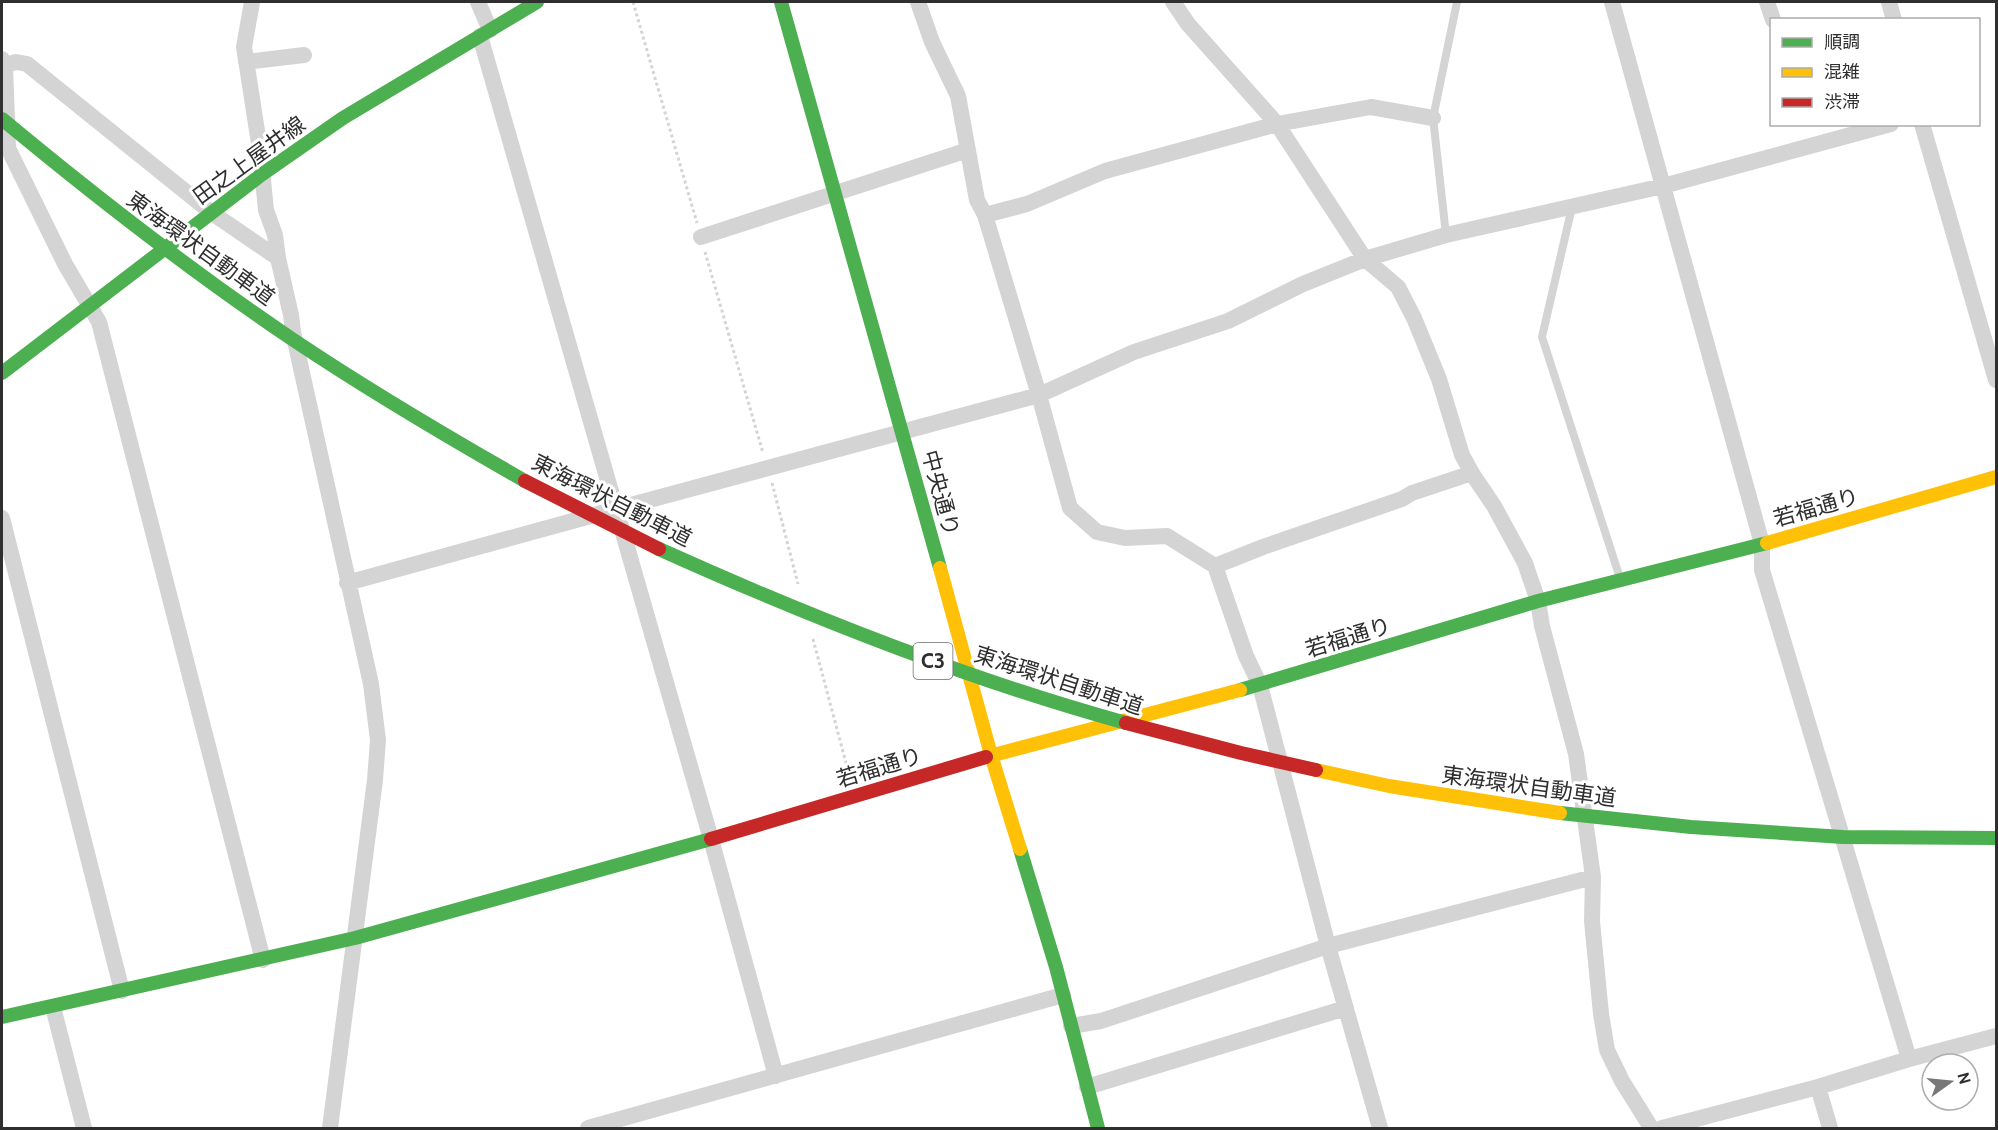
<svg xmlns="http://www.w3.org/2000/svg" width="1998" height="1130" font-family="Cabin,'Noto Sans JP',sans-serif">
  <rect width="100%" height="100%" fill="#fff"/>
  <g fill="none" stroke-linecap="round" stroke-linejoin="round">
    <path stroke="#d4d4d4" stroke-width="3" stroke-dasharray="3 3" stroke-linecap="butt" d="M633,2L697,223
      M705,252L763,453
      M772,483L798,584
      M813,639L850,778"/>
    <path stroke="#d4d4d4" stroke-width="8" d="M1572,207L1542,337L1620,578
      M1446,235L1433,118L1457,2"/>
    <path stroke="#d4d4d4" stroke-width="16" d="M252,2L244,47L260,150L266,210L275,235L278,258L291,315L293,332L371,684L378,740L375,780L330,1128
      M478,2L490,30
      M918,2L932,42L958,96L977,200L985,215L1039,395L1070,508L1097,532L1125,538L1167,536L1215,566L1246,656L1260,685L1328,946L1380,1128
      M1173,2L1188,24L1277,124L1365,259L1398,287L1414,318L1439,379L1462,455L1473,475L1494,506L1525,563L1538,601L1542,626L1576,754L1593,877L1592,921L1601,1014L1607,1050L1622,1081L1650,1126V1128
      M1612,2L1762,544V570L1909,1059
      M1767,2L1773,20
      M1889,2L1894,20
      M480,36L711,839L776,1076
      M2,59L5,65L8,148L65,264L99,322L263,960
      M246,62L304,55
      M5,65L16,62L27,64L212,213L278,258
      M1922,124L1996,380
      M985,215L1027,204L1105,171L1277,124L1371,107L1433,118
      M701,237L968,150
      M2,518L122,991
      M1215,566L1263,547L1402,499L1412,493L1472,473
      M347,583L616,509L1039,395L1134,352L1228,321L1303,284L1365,259L1446,235L1663,186L1891,124
      M53,1007L84,1128
      M1071,1026L1101,1021L1328,946L1593,877
      M1087,1087L1346,1008
      M1818,1087L1830,1128
      M588,1128L1063,995
      M1662,1128L1818,1087L1909,1059L1996,1036"/>
    <path stroke="#4caf50" stroke-width="14" d="M781,2L940,568
      M2,373L261,175L343,118L537,2
      M1240,690L1538,601L1767,543
      M1020,849L1056,967L1098,1128
      M2,1017L355,938L711,839"/>
    <path stroke="#ffc107" stroke-width="14" d="M1767,543L1996,477
      M940,568L991,755L1020,849
      M986,757L1240,690"/>
    <path stroke="#c62828" stroke-width="14" d="M711,839L986,757"/>
    <path stroke="#4caf50" stroke-width="14" d="M2,119C96,197 191,271 292,339C368,390 446,436 525,481
      M659,549C810,617 966,679 1126,723
      M1560,813L1691,827L1843,837L1996,838"/>
    <path stroke="#ffc107" stroke-width="14" d="M1316,770L1389,786L1560,813"/>
    <path stroke="#c62828" stroke-width="14" d="M525,481L659,549
      M1126,723L1241,753L1316,770"/>
  </g>
  <g text-anchor="middle" stroke-width="6" stroke-linejoin="round" paint-order="stroke">
    <rect fill="#fff" stroke="#6d6d6d" stroke-width="1.5" x="913.5" y="643" width="39" height="36" rx="4.5"/>
    <g font-size="21" font-weight="bold" fill="#2f2f2f">
      <text x="933" y="668">C3</text>
    </g>
    <g font-size="22" fill="#2f2f2f" stroke="#fff">
      <text transform="translate(249 160) rotate(-36)" y="8">田之上屋井線</text>
      <text transform="translate(201 248) rotate(36)" y="8">東海環状自動車道</text>
      <text transform="translate(941 493) rotate(75)" y="8">中央通り</text>
      <text transform="translate(612 500) rotate(27)" y="8">東海環状自動車道</text>
      <text transform="translate(1816 507) rotate(-16)" y="8">若福通り</text>
      <text transform="translate(1348 637) rotate(-17)" y="8">若福通り</text>
      <text transform="translate(1059 680) rotate(18)" y="8">東海環状自動車道</text>
      <text transform="translate(879 767) rotate(-17)" y="8">若福通り</text>
      <text transform="translate(1529 786) rotate(8)" y="8">東海環状自動車道</text>
    </g>
  </g>
  <rect width="1998" height="1130" fill="none" stroke="#2f2f2f" stroke-width="6"/>
  <rect x="1770" y="18" width="210" height="108" fill="#ffffff" stroke="#acacac" stroke-width="1.5"/>
  <rect x="1782" y="38" width="30" height="9" fill="#4caf50" stroke="#acacac" stroke-width="1.5"/>
  <text x="1824" y="48" font-size="18" fill="#2f2f2f">順調</text>
  <rect x="1782" y="68" width="30" height="9" fill="#ffc107" stroke="#acacac" stroke-width="1.5"/>
  <text x="1824" y="78" font-size="18" fill="#2f2f2f">混雑</text>
  <rect x="1782" y="98" width="30" height="9" fill="#c62828" stroke="#acacac" stroke-width="1.5"/>
  <text x="1824" y="108" font-size="18" fill="#2f2f2f">渋滞</text>
  <g transform="translate(1950 1082) rotate(75)"><circle r="28" fill="#ffffff" stroke="#acacac" stroke-width="1.5"/>
  <path d="M0-4.5L10 22L0 15L-10 22Z" fill="#787878"/>
  <text y="-9" font-size="16" font-weight="bold" text-anchor="middle" fill="#2f2f2f">N</text>
  </g>
</svg>
